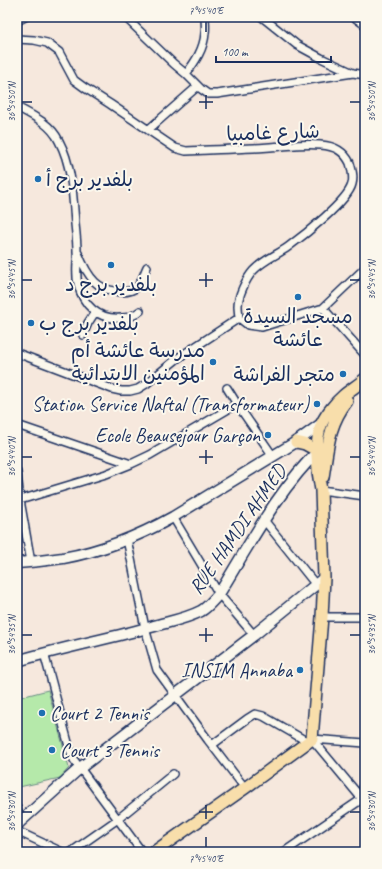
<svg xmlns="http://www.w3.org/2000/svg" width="382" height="869" font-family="Caveat,'Playpen Sans Arabic',sans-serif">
  <rect width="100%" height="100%" fill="#f6e8dd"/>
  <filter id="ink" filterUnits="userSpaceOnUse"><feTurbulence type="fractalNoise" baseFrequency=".025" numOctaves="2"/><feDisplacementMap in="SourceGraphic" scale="8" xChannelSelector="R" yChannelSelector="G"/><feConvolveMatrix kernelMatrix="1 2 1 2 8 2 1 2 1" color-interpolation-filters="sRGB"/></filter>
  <g filter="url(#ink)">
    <path fill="#b5e9aa" stroke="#688c84" d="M48,690L69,768L60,778L19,787L17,778V698Z"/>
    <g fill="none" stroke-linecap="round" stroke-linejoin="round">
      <g stroke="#1b2f5e" stroke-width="10">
        <path id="street" d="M125,17L174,64L186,74C195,62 204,49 205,33C206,28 205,22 205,17
          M262,17L297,45L321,58L353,73L365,75
          M354,17L365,25
          M17,21L25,17
          M17,39L34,40L47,43L59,52L74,80L85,88L110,104L175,148L186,151C214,150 242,149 270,147C287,146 304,143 321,145C335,146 344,151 350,163C352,170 354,177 352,184C348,201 303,236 288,247C277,255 263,260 253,271C246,279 238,296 238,306C238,310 239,315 239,318L248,325L262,327L323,308L365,355
          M186,74L201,89L208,94H217L353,73
          M17,107C32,115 51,124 59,141C72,165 73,196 75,224C76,233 77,242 77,251C78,263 75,272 78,284C83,305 98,320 121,318C129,318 134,316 140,311
          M148,130L198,86
          M78,253C82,263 87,274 95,282C104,291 127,296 137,287C142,282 144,273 147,267
          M323,308L365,268
          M83,335L88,323L95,312
          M17,353L112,389L121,391H130L138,389L146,384L178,358L239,318
          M227,388L237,404L273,456
          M17,425L131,464
          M17,472L20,500L31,562
          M321,490L365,496
          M20,500L106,474L131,464L150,455L237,404
          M173,517L219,594L254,635
          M264,520L316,585
          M127,539L145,628L157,670L208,740L245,788
          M322,617H365
          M44,653L70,750L74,760L142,852
          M312,739L362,799H365
          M312,739L365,743
          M212,745L247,719L255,714L263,716L308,742
          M17,808L21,821
          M17,831L62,852
          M71,852L118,819L173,774
          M284,852L362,799L365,777"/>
      </g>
      <g stroke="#1b2f5e" stroke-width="13">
        <path id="secondary" d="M17,563C32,562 48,560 63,558C102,551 139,536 173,517L296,442L321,424
          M17,661C61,648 107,639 151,627C167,622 186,619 201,611C208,607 213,600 219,594C249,545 279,488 321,448
          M17,825L21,821L80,768L254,635L324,578"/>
      </g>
      <g stroke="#1b2f5e" stroke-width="14">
        <path id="primary" d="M296,442L305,444L318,451
          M323,477C328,447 328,426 347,401
          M154,852L245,788L312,739L322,617L324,578L321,490C317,471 314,440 322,423C326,414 336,402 343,396C350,390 358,385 365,379"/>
      </g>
      <use href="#street" stroke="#fbf7ec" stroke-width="7"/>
      <use href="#secondary" stroke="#fbf7ec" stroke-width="10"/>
      <use href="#primary" stroke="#f8deab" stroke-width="11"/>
    </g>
  </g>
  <path fill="none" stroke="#1b2f5e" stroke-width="1.5" d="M206,22V32M206,95V109M22,102H32M199,102H213M350,102H360M206,273V287M22,280H32M199,280H213M350,280H360M206,450V464M22,457H32M199,457H213M350,457H360M206,628V642M22,635H32M199,635H213M350,635H360M206,805V819M22,812H32M199,812H213M350,812H360M206,837V847"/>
  <g fill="#1f6fb2" stroke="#fbf7ec" stroke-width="1.5">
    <circle cx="38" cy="179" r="4"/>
    <circle cx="111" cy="265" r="4"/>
    <circle cx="298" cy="297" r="4"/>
    <circle cx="31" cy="323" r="4"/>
    <circle cx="213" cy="362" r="4"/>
    <circle cx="343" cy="374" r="4"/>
    <circle cx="317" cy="404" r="4"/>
    <circle cx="268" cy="435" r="4"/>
    <circle cx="300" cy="670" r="4"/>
    <circle cx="42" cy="713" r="4"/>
    <circle cx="52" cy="750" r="4"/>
  </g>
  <g text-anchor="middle" stroke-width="4" stroke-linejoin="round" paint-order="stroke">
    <g font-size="20" fill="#1b2f5e" stroke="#fbf7ec">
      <text transform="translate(273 132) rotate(-2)" y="7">شارع غامبيا</text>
      <text transform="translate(237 529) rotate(-55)" y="7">RUE HAMDI AHMED</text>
    </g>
    <g font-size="20" fill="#1b2f5e" stroke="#fbf7ec" text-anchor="end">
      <text x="46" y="186" text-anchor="start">بلفدير برج أ</text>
      <text x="111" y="291" text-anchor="middle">بلفدير برج د</text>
      <text x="298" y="323" text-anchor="middle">مسجد السيدة<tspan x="298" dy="23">عائشة</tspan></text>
      <text x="39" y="330" text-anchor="start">بلفدير برج ب</text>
      <text x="205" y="357">مدرسة عائشة أم<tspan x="205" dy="23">المؤمنين الابتدائية</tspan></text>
      <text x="335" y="381">متجر الفراشة</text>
      <text x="309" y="411">Station Service Naftal (Transformateur)</text>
      <text x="260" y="442">Ecole Beausejour Garçon</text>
      <text x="292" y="677">INSIM Annaba</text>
      <text x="50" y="720" text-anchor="start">Court 2 Tennis</text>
      <text x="60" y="757" text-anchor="start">Court 3 Tennis</text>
    </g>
  </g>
  <rect width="382" height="869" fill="none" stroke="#fbf7ec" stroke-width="44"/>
  <path d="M216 56v6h115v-6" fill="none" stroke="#1b2f5e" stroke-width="2"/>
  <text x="222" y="56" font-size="12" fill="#1b2f5e" stroke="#fbf7ec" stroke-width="3" paint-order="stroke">100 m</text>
  <rect x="22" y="22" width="338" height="825" fill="none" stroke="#1b2f5e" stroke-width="1.5"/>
  <g font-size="10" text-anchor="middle" fill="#1b2f5e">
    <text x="206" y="14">7°45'40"E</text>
    <text transform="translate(11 102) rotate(-90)" y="4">36°54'50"N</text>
    <text transform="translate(371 102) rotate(-90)" y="4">36°54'50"N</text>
    <text transform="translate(11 280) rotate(-90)" y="4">36°54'45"N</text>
    <text transform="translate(371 280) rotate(-90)" y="4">36°54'45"N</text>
    <text transform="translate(11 457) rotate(-90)" y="4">36°54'40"N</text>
    <text transform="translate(371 457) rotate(-90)" y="4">36°54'40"N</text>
    <text transform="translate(11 635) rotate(-90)" y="4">36°54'35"N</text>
    <text transform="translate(371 635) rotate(-90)" y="4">36°54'35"N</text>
    <text transform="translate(11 812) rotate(-90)" y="4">36°54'30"N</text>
    <text transform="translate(371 812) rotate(-90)" y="4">36°54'30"N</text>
    <text x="206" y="862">7°45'40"E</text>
  </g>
</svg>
